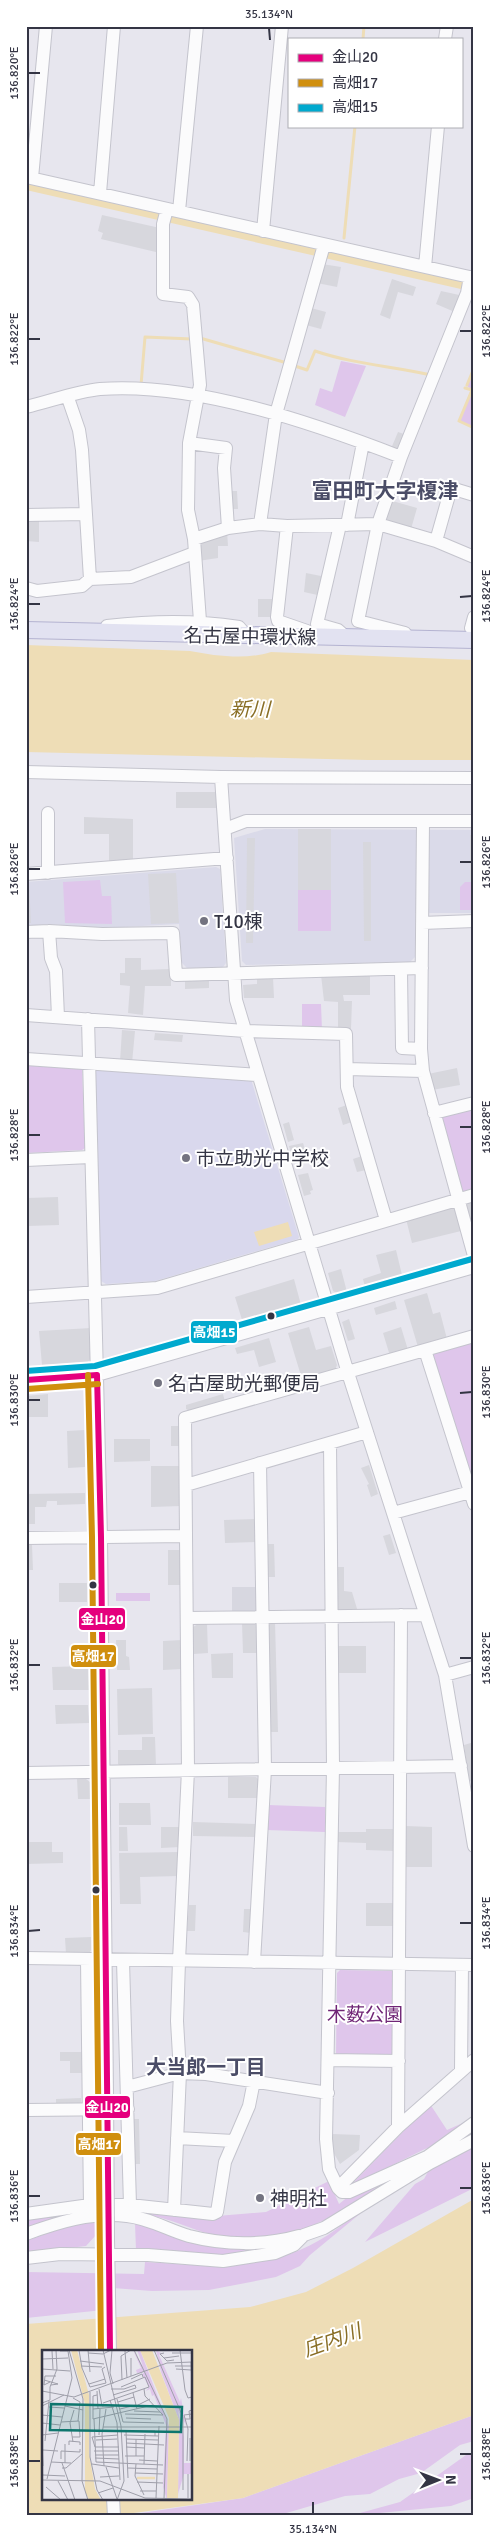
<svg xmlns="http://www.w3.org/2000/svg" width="500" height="2542" font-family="Signika,'Noto Sans JP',sans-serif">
  <rect width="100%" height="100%" fill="#e7e6ee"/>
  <path fill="#dadae9" d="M265,829L474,830V913H415V957L410,962L246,965L242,961L234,838Z
    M216,867L220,869L226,963L223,967L187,968L182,963L179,924L103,928L50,924L26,926V882Z"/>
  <path fill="#d7d7e0" d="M232,1587H258V1610L255,1613H232Z"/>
  <path fill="#d9d8ed" d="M98,1067L251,1079L299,1237L298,1239L155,1281L106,1284L101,1281L94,1070Z"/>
  <path fill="#dfc6eb" d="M341,361L366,366L345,417L315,405L320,388L332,392Z
    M474,371V427L459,421L471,389L467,386Z
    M100,880L102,896H111L112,924L65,923L63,882Z
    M465,882H474V910H460V887Z
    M298,890H331V931H298Z
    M302,1004H321L322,1030L302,1029Z
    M26,1062L82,1068L85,1148L82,1150L26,1153Z
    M474,1108V1190L464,1193L459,1191L442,1116Z
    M474,1341V1485L432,1360L434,1352Z
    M116,1593H150V1601H116Z
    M268,1805L325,1807V1832L267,1830Z
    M340,1970L393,1971V2055H336L337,1973Z
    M430,2104L447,2130L474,2118L436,2146L425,2149L350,2186Z
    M474,2145V2188L365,2242L415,2184L424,2179L430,2168Z
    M388,2179L389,2182C335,2217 284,2250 216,2235C198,2232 183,2224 165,2219C152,2215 138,2213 124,2210L217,2216L266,2212L329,2181L339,2204L349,2196Z
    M384,2194L310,2255L300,2266L276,2277L209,2290L152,2291L113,2288V2309L26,2318V2272L144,2274L145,2262C211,2266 270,2273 328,2235C347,2222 366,2207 384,2194Z
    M94,2211L64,2215L26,2227V2219Z
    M96,2221L97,2234L86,2246L26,2253V2241L71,2225Z
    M135,2224L248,2248L249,2255L224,2257L136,2250Z
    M474,2415V2441L460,2445L421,2473L399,2479L370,2494L345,2496L276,2516H121L243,2498Z
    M474,2452V2498L451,2506L349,2516L400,2502L466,2455Z"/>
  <path fill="#d7d7dd" d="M102,215L160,228V253L101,239L103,233L98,231Z
    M322,264L341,267L337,287L317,283Z
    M392,279L416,287L413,296L398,292L390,319L380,315Z
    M441,291L464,296L457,313L436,304Z
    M311,308L326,312L321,329L306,325Z
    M398,432L407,435L400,455L390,451Z
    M227,491H237L238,509H228Z
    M389,500L417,508L411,529L383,521Z
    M26,517H39V542L26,541Z
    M227,531L228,546H218V558L198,561V540Z
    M306,573L326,577L322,596L304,592Z
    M258,599H276L274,617H258Z
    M176,792H217L219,808H176Z
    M84,817L133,819V862L109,864V834H84Z
    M298,829H331V890H298Z
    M470,835H474V880H470Z
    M247,838H255L253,943H246Z
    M363,842H371V941H364Z
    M176,873L179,923L151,924L148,874Z
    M29,882L31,923H26V883Z
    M125,958H141V970L171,969V986H145L143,1015L128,1013L130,986L120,985V973H125Z
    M370,974V995H343L344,1001H352L351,1029H338V1002L324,1001L321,975Z
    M273,977L274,998H244L243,985L257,984V978Z
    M209,979V988L185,989V980Z
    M122,1030L135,1031L132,1063L120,1062Z
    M155,1033L183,1035L182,1042L154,1040Z
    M457,1068L460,1085L432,1090L428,1074Z
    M347,1105L352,1122L343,1125L338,1108Z
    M289,1122L294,1140L288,1142L283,1124Z
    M303,1143L307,1156L293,1160L289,1146Z
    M362,1156L366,1170L357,1172L353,1159Z
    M308,1173L313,1190L310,1191L311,1194L304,1196L298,1175Z
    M58,1197L59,1225L28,1226L27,1198Z
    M474,1200V1227L470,1228L465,1206L466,1202Z
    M450,1205L455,1207L461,1231L412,1243L406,1219Z
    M396,1250L402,1275L365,1287L363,1279L381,1273L376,1255Z
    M341,1269L347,1292L339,1294L333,1291L328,1273Z
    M294,1279L301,1305L243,1323L235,1297Z
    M427,1293L433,1314L440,1312L447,1339L418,1347L404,1300Z
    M395,1301L397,1309L376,1315L374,1308Z
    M349,1319L355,1339L348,1341L342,1322Z
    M309,1327L316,1350L331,1346L337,1365L335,1370L302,1379L288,1333Z
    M401,1327L408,1350L390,1356L383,1333Z
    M91,1328V1358L88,1362L42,1365L39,1331Z
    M269,1338L276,1362L259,1367L254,1350L237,1354L235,1348Z
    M48,1394V1417H26V1396Z
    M223,1394L225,1402L192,1412L186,1409V1405Z
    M171,1426H180V1446H171Z
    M85,1430V1467L68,1468L67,1431Z
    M114,1439H150V1461L114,1462Z
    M369,1465L378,1494L371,1497L367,1485L369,1484L361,1468Z
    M151,1466H180L181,1506L151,1507Z
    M85,1493V1504L57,1505V1501H47L46,1507H35V1524H26V1494Z
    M257,1519V1542L225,1543L224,1520Z
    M390,1534L396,1553L389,1555L383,1536Z
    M267,1544H274L275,1577H267Z
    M26,1545H32L33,1570H26Z
    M168,1550H181L182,1585H168Z
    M335,1567H344V1591L352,1592L358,1612H339L335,1609Z
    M59,1583H87V1602H59Z
    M271,1622H275L278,1732H269L268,1626Z
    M242,1623H255L258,1627L259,1653H243Z
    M198,1624H207L208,1653L194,1654L193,1627Z
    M116,1640H126V1656L129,1657L130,1670H117Z
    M182,1640V1669L163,1670V1641Z
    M335,1646H366V1673H335Z
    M233,1653V1678H212L211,1654Z
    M88,1666L89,1690H53L52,1667Z
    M152,1688L153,1734L118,1735L117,1689Z
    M55,1705H88L89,1723L56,1724Z
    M142,1737H155L156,1766L121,1767L118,1764V1750H142Z
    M474,1742V1780L469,1782L464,1745Z
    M228,1777H256L259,1780V1798H228Z
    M77,1779H86L90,1782V1799H78Z
    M119,1803H150L151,1825H119Z
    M193,1822L256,1824V1837L193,1836Z
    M405,1826L432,1827V1867H404Z
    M119,1827H127L128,1851H119Z
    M161,1827H181L180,1847L161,1848Z
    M366,1829H395V1851L366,1850V1843L336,1842L337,1832H366Z
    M26,1842H52V1852H63V1863L26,1864Z
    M180,1852L179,1876L140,1877L141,1904H120L119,1853Z
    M366,1903H394V1926H366Z
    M189,1905H196L195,1931H187Z
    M244,1909H253L251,1933L243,1932Z
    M91,1937V1950L89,1954H66L65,1938Z
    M60,2052H85V2073H70V2061H60Z
    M81,2098V2105H56V2099Z
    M132,2119H139L140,2164H133Z
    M332,2134L360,2135L359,2150L340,2164L332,2150Z"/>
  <path fill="#eeddb6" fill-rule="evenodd" d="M26,183L474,284V292L26,190Z
    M26,645L190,651C216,656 246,660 271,652L474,660V760H368L26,752Z
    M288,1222L292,1236L259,1246L254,1232Z
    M474,2199V2415L243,2498L112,2516H26V2324L250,2307L306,2292L353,2268ZM44,2351H191V2498H44Z"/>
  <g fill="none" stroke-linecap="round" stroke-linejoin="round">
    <path stroke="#eeddb6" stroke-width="3" d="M363,39L364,26
      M344,238L355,126
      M200,338L287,363
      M295,366L307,370L315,351C353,364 392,366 431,375
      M141,385L145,337L192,339
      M467,385L474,368
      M465,388L472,390L459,421L474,428"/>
    <g stroke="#c4c4cd" stroke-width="14">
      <path id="minor" d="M445,39L447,26
        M26,177L474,278
        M32,178L46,26
        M100,193L114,26
        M167,209L163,224V294L188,297L193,305L200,385L189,443L188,510L194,539L200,621
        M179,211L197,26
        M263,231L282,26
        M425,267L438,126
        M68,398L79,430L82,450L90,579
        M26,407C48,402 78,391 100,389C195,382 313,423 401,457
        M189,443L226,448L224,468L228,528
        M26,515L86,514
        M260,524L276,414L324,245
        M340,525L317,624L338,630L346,637
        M347,525L363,443
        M287,526L277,617L278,621L307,631L311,636
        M194,539L228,528L260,524L287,526L378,524L436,541L474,557
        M436,541L451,488L474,495
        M26,588L37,591L82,586L90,579L131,577L194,553
        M474,617L471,628L474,629
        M107,626C153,621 193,620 239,627L246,635
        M408,638L405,633L358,621L378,524L401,457L467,293L470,277
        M26,772L221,777L474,778
        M221,777L236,1000L348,1373L445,1675L474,1846
        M48,813V873
        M423,821L421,1049L423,1071L474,1256
        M225,829L246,821H474
        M26,874L227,858
        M422,923L474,921
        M49,931L51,958L56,971L58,1017
        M26,932L49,931L102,934L173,933L176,975L422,968
        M401,969L402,1048L421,1049
        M26,1015L245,1031L346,1034L347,1087L386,1220
        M88,1019L101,1537L107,2093
        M26,1059L258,1075
        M347,1069L423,1071
        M434,1113L474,1103
        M26,1160L90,1157
        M26,1297L157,1288L474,1195
        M425,1350L474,1504
        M26,1380L97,1375L474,1267
        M330,1443L333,1768L326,2139L329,2169L338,2188L398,2127L474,2060
        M186,1485L367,1432
        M393,1513L474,1491
        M26,1538L185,1536
        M187,1618L426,1615
        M445,1675L474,1667
        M26,1773L461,1766
        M26,1958L474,1965
        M123,1961L130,2205L213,2214L217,2212L225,2162L249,2106L254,2081
        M254,1962L265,1769L260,1463
        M329,2060L399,2061
        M461,2070L462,1965
        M127,2087L180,2073L206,2074L328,2093
        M26,2110L128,2109
        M398,2127L401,1615
        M177,2138L234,2141
        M428,2158L427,2157L474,2123
        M338,2188L342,2192H349L427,2157
        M90,2205H130
        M174,2210L180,2073L177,2021L179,1961L188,1770L185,1418L474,1336
        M26,2214L90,2205L87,1960
        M26,2234C59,2222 91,2212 127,2216C149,2218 168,2230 189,2236C224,2245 264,2246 299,2236
        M108,2239L110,2351
        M26,2258L60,2254L148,2255L223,2261L275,2253L294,2245L304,2235L324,2228L430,2163L474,2140
        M113,2498L114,2516"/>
    </g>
    <g stroke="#b4b3d1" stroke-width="18">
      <path id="major" d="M26,630L474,640"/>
    </g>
    <use href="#minor" stroke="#fbfbfc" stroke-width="12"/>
    <use href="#major" stroke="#e2e2f1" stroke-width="16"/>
    <g stroke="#c4c4cd" stroke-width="14" stroke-linecap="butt">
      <path id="minor-bridge" d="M107,2093L108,2239"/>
    </g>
    <use href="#minor-bridge" stroke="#fbfbfc" stroke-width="12"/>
    <g stroke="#fff" stroke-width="10">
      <path id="bus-1" d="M97,1375L101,1537L110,2351
        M26,1380L97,1375"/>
    </g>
    <g stroke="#fff" stroke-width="10">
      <path id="bus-2" d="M88,1375L92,1537L101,2351
        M27,1389L98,1384"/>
    </g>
    <g stroke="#fff" stroke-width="10">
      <path id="bus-3" d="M26,1371L95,1366L472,1259"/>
    </g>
    <use href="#bus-1" stroke="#e5007d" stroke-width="6"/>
    <use href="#bus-2" stroke="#d08f0e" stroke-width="6"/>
    <use href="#bus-3" stroke="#00a9ce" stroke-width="6"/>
  </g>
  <path fill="none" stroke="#343544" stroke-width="2" d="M269,28L270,40M28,73H40M460,331H472M28,339H40M460,597L472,596M28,604H40M460,862H472M28,869H40M460,1127H472M28,1135H40M460,1393L472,1392M28,1400H40M460,1658H472M28,1665H40M460,1923H472M28,1931L40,1930M460,2188H472M28,2196H40M460,2454H472M28,2461H40M313,2502V2514"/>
  <g fill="#737380" stroke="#fff" stroke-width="2">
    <circle cx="204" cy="921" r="5"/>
    <circle cx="186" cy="1158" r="5"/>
    <circle cx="158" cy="1383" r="5"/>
    <circle cx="260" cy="2198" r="5"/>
  </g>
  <g fill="#343544" stroke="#fff" stroke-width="2">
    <circle cx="271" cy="1316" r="4.5"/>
    <circle cx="93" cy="1585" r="4.5"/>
    <circle cx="96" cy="1890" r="4.5"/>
  </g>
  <g text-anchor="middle" stroke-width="4" stroke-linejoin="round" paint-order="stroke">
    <g font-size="19" fill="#343544" stroke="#fff">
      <text transform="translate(250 636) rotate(1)" y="7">名古屋中環状線</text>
    </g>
    <g font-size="19" fill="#343544" stroke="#fff" text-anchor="start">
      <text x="214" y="928">T10棟</text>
      <text x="196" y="1165">市立助光中学校</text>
      <text x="168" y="1390">名古屋助光郵便局</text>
      <text x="270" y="2205">神明社</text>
    </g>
    <g font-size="19" fill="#702676" stroke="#fff">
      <text x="365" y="2021">木薮公園</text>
    </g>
    <g font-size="20" font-style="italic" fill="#896e25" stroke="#fff">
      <text transform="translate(250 709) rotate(1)" y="7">新川</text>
      <text transform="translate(332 2340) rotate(-20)" y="7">庄内川</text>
    </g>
    <g font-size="20" font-weight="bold" fill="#4b4d67" stroke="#fff">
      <text x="206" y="2074">大当郎一丁目</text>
    </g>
    <g font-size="21" font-weight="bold" fill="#4b4d67" stroke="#fff">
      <text x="385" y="498">富田町大字榎津</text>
    </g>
  </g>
  <g transform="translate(42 2350)">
    <rect width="150" height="150" fill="#e7e6ee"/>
    <path d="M91,0L101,16L95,0H98L127,76L125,150L121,137L124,75L112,45L110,46L108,39L104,41L107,37L100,24L103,22L95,23L94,20L99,18ZM114,0L119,3L117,5L138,52L139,48L144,75L136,61L142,87V113H150V124H142L136,144L137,70L119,22Z" fill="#dfc6eb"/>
    <path d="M29,0H35L47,45V103L53,139L59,150H47L43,141V54ZM98,0H110L137,70L136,150H125L127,68Z" fill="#eeddb6"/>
    <path fill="none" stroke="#eeddb6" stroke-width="2.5" d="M95,128H113"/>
    <path fill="none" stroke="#9f9faa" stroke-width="1" d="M27,0L41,49L40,131L46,150M37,0L40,18L48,37M46,0L48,22M61,0L79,76L82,131L75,150M70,0L68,23L71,34M92,0L125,69L122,149M112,0L141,67V140M138,0L143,40L146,48L150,47M10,1L11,19M83,1L85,28M46,3L61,4L69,0M122,3L118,4L125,11L132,10M130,3H150M122,8L137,6M0,9L26,8M38,11L62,14M149,12L150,35M39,16L60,17M133,16H149M0,19L28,21M134,19L149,20M89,26V8M89,29L100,24L101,27M2,30L16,34L9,35M80,30L79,6L89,0M8,32L2,35L3,26H14M47,34L63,29M48,37L64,33L60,19L63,17M57,39L60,56L65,55M69,39H82L93,35L94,38L71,45M0,41L32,47L125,13L150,12M55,41L56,59M48,42V107L55,140L61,150M91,43L95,59M31,48L38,52L36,71M75,49L81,72L122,73M68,50L75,73L78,130M76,52L92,47M0,53L8,50V37L15,19L14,0M61,53L107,37L103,27L79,37M0,56L22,45M23,56L41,60M94,56L108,49M7,57L22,58M51,59L72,57M78,59L94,55M92,61L118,62M83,64L121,65L103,46L102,39M0,65L20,67M84,68L109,69M51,69L111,55M51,69V46L55,45M52,69L54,112L121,115M143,69H148L147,61L150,60M19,72L37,71M0,73L18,75M61,77H150M0,85L16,83M57,85L58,59M82,85L117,86M30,87H38L37,71M84,89L116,90M54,90L75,89M3,91L7,51M31,92L28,73L32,60M0,93L1,116M84,93L103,94M103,94L122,95M27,95V91L38,92V95M53,97L50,87L76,85M53,97H77M84,97L103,98M1,100L16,101M52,101H76M53,105H77M83,106H102M94,106V89M53,108L77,109M19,109V101L38,102V99M97,110L115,111M145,111L146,79L142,65L150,64M148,111V88M9,112L29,113M20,113L33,150M23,113V94M50,114L77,118M94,114L93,126L102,145M102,114L103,84M62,116L60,84L64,59M64,117L75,149M20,118H24L40,104M86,118L115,119M93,123L121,124M1,125L23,126M58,127L77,126M86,128L84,81H113V86M5,129L30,28L26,1H18M16,131L26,150M95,132L121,133M4,137L19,150M98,141H114M56,143L71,138M114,148L117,76M146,148V124M0,150V130L58,131L103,148L150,149"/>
    <path fill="#0f766e" fill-opacity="0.15" stroke="#0f766e" stroke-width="2.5" d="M9,54L140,57L139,82L8,80Z"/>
    <rect width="150" height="150" fill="none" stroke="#343544" stroke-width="2.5"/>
  </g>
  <g stroke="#fff" stroke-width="2">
    <rect x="190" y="1320" width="48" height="24" rx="5" fill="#00a9ce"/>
    <rect x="78" y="1607" width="48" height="24" rx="5" fill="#e5007d"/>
    <rect x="70" y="1644" width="47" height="24" rx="5" fill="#d08f0e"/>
    <rect x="84" y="2095" width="47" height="24" rx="5" fill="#e5007d"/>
    <rect x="75" y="2132" width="47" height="24" rx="5" fill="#d08f0e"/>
  </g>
  <g font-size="14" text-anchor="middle" font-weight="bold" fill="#fff">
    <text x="214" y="1337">高畑15</text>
    <text x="102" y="1624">金山20</text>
    <text x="93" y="1661">高畑17</text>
    <text x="107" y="2112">金山20</text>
    <text x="99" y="2149">高畑17</text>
  </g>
  <rect width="500" height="2542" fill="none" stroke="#ffffff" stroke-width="55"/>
  <rect x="288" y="38" width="175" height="90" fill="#ffffff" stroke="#aeaeb4"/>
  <rect x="298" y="54" width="25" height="8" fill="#e5007d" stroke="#aeaeb4"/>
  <text x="332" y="62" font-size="15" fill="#343544">金山20</text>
  <rect x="298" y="79" width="25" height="8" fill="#d08f0e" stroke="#aeaeb4"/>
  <text x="332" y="88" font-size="15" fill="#343544">高畑17</text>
  <rect x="298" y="104" width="25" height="8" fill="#00a9ce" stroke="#aeaeb4"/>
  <text x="332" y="112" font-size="15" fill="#343544">高畑15</text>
  <g transform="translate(438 2480) rotate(89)" stroke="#ffffff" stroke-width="4" paint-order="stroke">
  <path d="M0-4L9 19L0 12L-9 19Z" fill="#343544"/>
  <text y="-8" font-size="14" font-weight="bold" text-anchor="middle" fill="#343544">N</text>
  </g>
  <rect x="28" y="28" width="444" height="2486" fill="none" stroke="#343544" stroke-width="2"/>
  <g font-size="12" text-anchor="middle" fill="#343544">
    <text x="269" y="18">35.134°N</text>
    <text transform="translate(14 73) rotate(-90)" y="4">136.820°E</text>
    <text transform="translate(486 331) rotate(-90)" y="4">136.822°E</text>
    <text transform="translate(14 339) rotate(-90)" y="4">136.822°E</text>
    <text transform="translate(486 596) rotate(-90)" y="4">136.824°E</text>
    <text transform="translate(14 604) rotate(-90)" y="4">136.824°E</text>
    <text transform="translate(486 862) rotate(-90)" y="4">136.826°E</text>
    <text transform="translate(14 869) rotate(-90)" y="4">136.826°E</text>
    <text transform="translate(486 1127) rotate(-90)" y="4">136.828°E</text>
    <text transform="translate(14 1135) rotate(-90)" y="4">136.828°E</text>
    <text transform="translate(486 1392) rotate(-90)" y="4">136.830°E</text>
    <text transform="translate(14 1400) rotate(-90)" y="4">136.830°E</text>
    <text transform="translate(486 1658) rotate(-90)" y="4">136.832°E</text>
    <text transform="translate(14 1665) rotate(-90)" y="4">136.832°E</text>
    <text transform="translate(486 1923) rotate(-90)" y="4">136.834°E</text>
    <text transform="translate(14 1931) rotate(-90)" y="4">136.834°E</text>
    <text transform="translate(486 2188) rotate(-90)" y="4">136.836°E</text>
    <text transform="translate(14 2196) rotate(-90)" y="4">136.836°E</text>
    <text transform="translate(486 2454) rotate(-90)" y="4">136.838°E</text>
    <text transform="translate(14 2461) rotate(-90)" y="4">136.838°E</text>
    <text x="313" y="2533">35.134°N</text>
  </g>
</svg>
